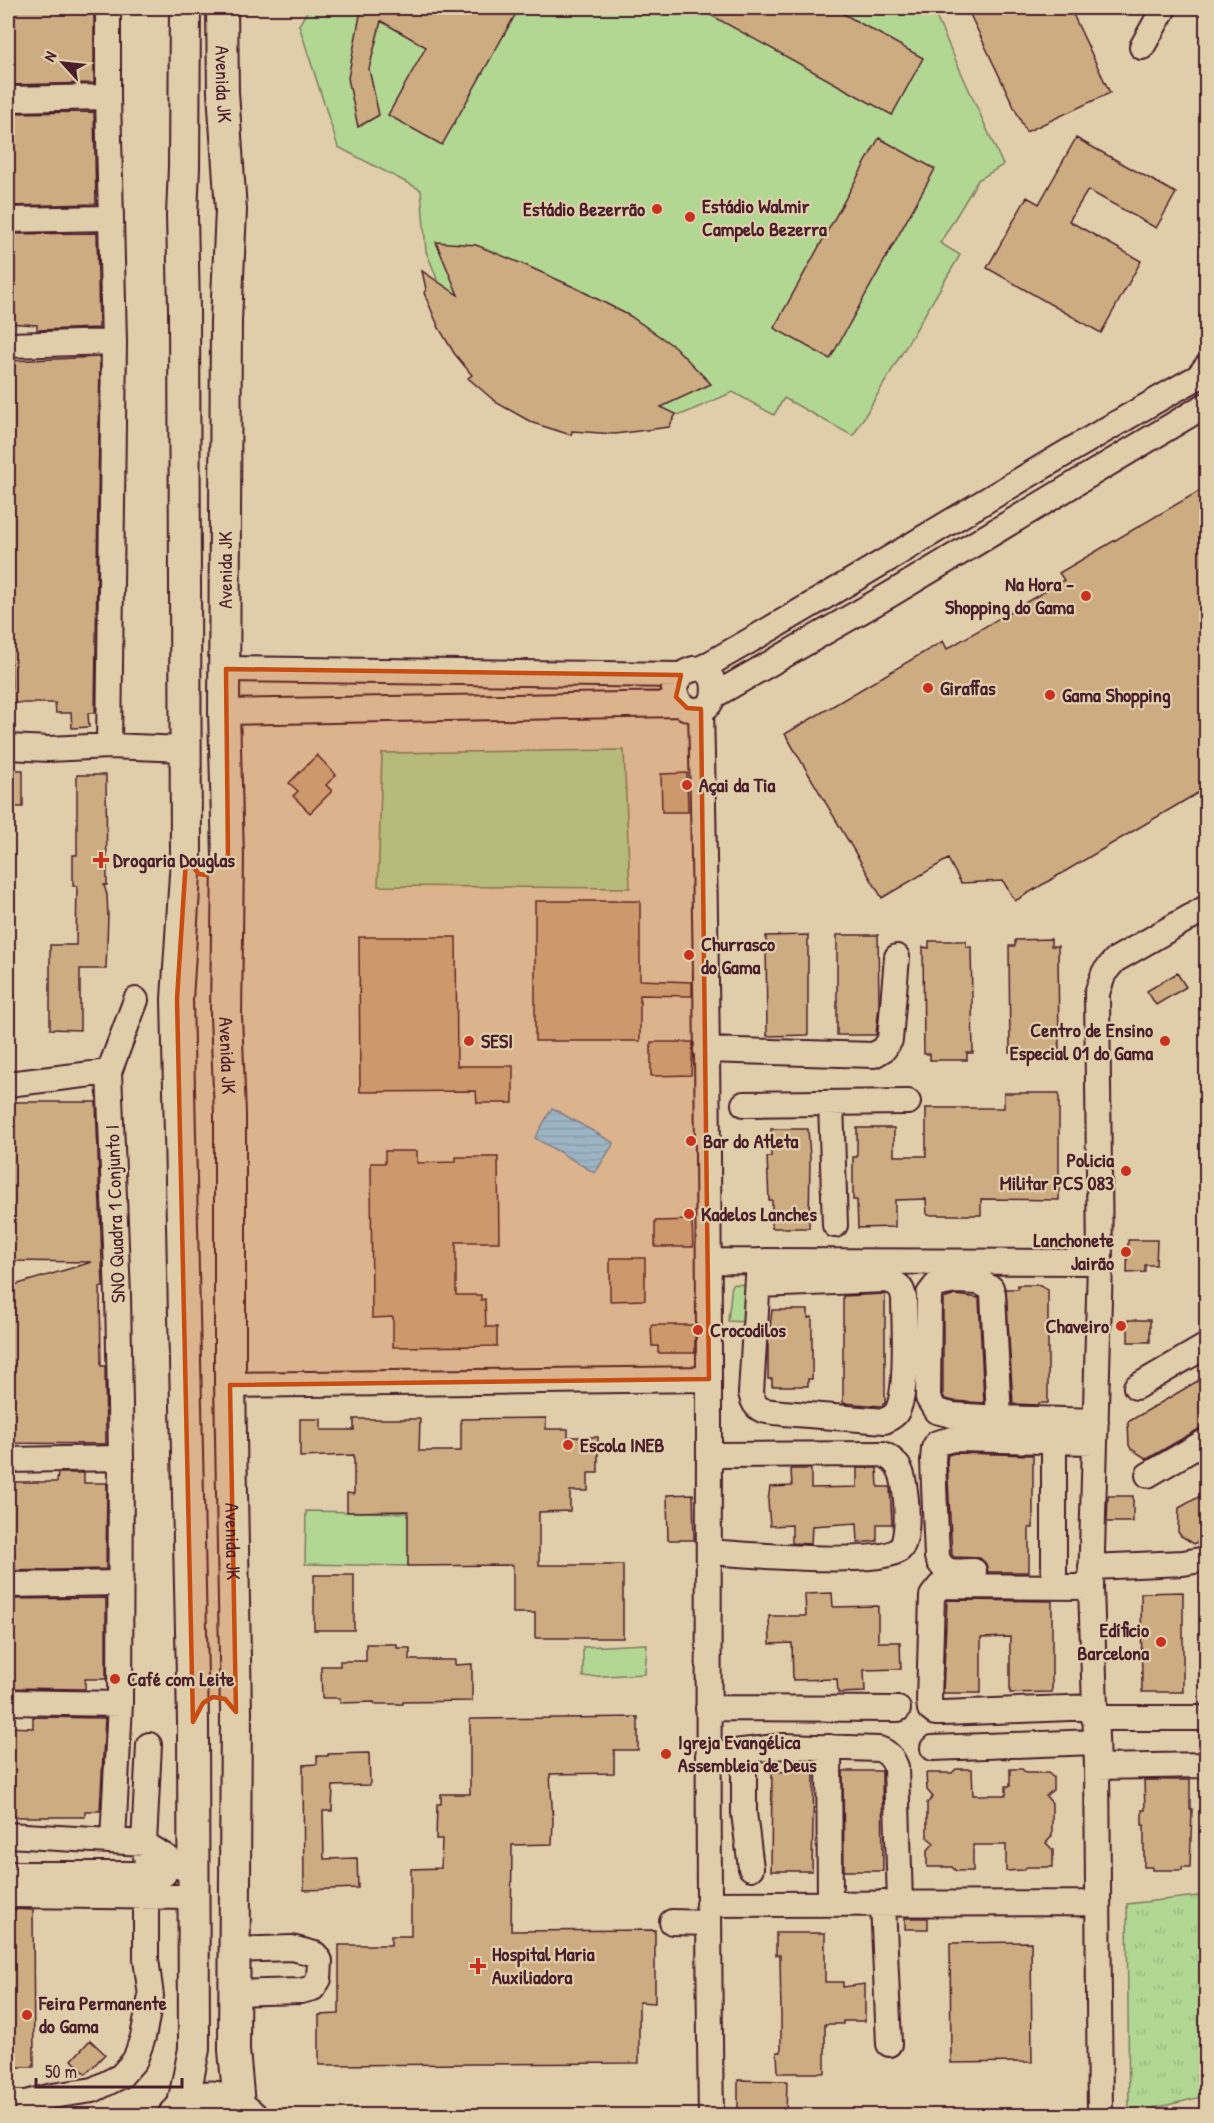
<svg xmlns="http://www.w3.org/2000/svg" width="1214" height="2123" font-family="'Patrick Hand',sans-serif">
  <defs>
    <pattern id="park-tufts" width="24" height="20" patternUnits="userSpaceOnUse" patternTransform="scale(1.5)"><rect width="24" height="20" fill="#b2d793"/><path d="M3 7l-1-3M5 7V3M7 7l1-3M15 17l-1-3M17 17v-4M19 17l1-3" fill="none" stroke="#9bb87f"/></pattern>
    <pattern id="water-rules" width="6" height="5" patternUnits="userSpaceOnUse" patternTransform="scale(1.5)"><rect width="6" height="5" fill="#91d0f2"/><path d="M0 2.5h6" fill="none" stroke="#7fb2d0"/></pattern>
  </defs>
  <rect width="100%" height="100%" fill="#e0ceab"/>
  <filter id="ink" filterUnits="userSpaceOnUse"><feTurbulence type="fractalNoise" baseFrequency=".0167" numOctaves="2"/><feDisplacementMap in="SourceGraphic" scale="12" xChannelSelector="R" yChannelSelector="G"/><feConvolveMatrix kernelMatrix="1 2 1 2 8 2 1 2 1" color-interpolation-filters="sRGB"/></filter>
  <g filter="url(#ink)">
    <path fill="#b2d793" stroke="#7e7b5f" stroke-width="1.5" d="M309,8H929L933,10L1003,165L978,180L940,243L960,255L853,436L784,398L774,415L733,392L683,414L639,418L444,296L426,251L421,190L338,147L299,25Z
      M624,750L630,888L378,886L382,753Z
      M732,1284L749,1285L746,1322L728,1321Z
      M306,1511L410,1513L409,1566L305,1564Z
      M647,1644L645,1674L583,1677V1647Z"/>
    <path fill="url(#park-tufts)" stroke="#7e7b5f" stroke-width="1.5" d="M1206,1895V2096L1129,2114L1127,1904Z"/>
    <path fill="url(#water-rules)" stroke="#7589a2" stroke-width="1.5" d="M552,1108L614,1143L595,1173L535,1138Z"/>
    <path fill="#ceac82" stroke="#4a1f2b" stroke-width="1.5" d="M8,8H94V83L8,85Z
      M357,8H519L442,145L388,115L426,47L381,21L369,69L379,115L358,127L348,78L361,10Z
      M698,8H833L923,58L892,115Z
      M967,8H1070L1110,93L1026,132Z
      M94,112L96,204L8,206V113Z
      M879,138L935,169L830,359L774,328Z
      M1076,138L1176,193L1156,228L1088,190L1069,221L1141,261L1101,333L987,268L1027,197L1039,204Z
      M97,233L99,328L37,330V325L8,323V234Z
      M436,242L476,245L525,265L576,288L630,316L675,347L711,384L661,407L676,414L669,427L615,434L572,431L571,435L533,423L497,403L468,378L472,375L454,353L439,328L424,293L426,289L422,271L458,295Z
      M100,357L95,713H88L89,727L72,728L71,713H56L55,703H12L10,598H8V361Z
      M1206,487V788L1015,901L1003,881L961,883L948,859L882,898L785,734L943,641L947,649L1064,580L1059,573Z
      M317,755L336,775L326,785L332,791L310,813L293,796L298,791L289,783Z
      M8,770H23V807H8Z
      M687,773L688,812H662L661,774Z
      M77,775H106L107,885H104L107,895L108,916L106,969H80V1030L50,1029V945H76L77,886H73V855H77Z
      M535,901H640V980L692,982V996L640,995V1041H535Z
      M808,935V1035L767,1036L766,936Z
      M837,935H878L879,1005L876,1035H837Z
      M359,937H456L457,1066H513V1103H477L476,1091L360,1092Z
      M1051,939V946H1058L1059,1052H1053V1058L1016,1059V1052L1010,1053L1009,946H1015V940Z
      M929,941H966V947H971L973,1053H967V1060H930V1054H924L923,947L929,948Z
      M1177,973L1186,987L1156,1005L1147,991Z
      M651,1042H693L691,1075L651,1076Z
      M1004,1093H1059V1200L981,1199V1215H927L926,1199L895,1200V1227L858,1228L857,1200H853V1157H857V1128H894V1156H926V1108H1004Z
      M12,1102H96L103,1287H100L101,1366H105L106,1444L8,1443V1287L92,1262L8,1261V1129H11Z
      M771,1129H808L810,1157L809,1228H772V1200H769L767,1157H771Z
      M385,1151H417V1163L456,1162V1157H498L499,1242H456V1295H481V1300L485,1299L486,1327H497V1346L393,1347V1317L372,1318L371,1163H385Z
      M692,1220L693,1247H655V1221Z
      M1128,1240H1157L1156,1265H1145V1272L1127,1273Z
      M610,1258H645V1300L610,1301Z
      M1018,1285H1038L1048,1290V1403H1039V1405L1013,1404L1006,1289H1018Z
      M885,1294V1403L881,1406L843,1403V1296Z
      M956,1295L979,1298L984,1403L954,1401L945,1399L943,1395V1299Z
      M772,1310H808V1318L812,1317V1379H808V1386H772V1379H768V1344Z
      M1128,1320H1150V1342H1128Z
      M651,1325H695V1353H658V1346H652Z
      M1206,1376V1427L1199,1429L1147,1459L1131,1449L1129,1445L1128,1422Z
      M546,1418V1429H568V1437H598V1473H588V1491H570V1511L539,1512V1565H623V1638H535V1613H513V1565L408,1566V1511L347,1512V1493L354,1494V1455L300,1457V1419H321V1430H354V1419H420L419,1451H461V1419Z
      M955,1453L1033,1455V1528H1029V1572H988L986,1564L980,1558L954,1557L952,1555L947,1460L948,1455Z
      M857,1468H877L878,1487H890L892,1524H877V1541L858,1543L857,1523L812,1526L811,1544L792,1543V1525L770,1526L768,1501L770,1487L792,1486L791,1469H811V1488L857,1487Z
      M58,1473H84V1483H107L106,1569L8,1571V1482H57Z
      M693,1494L694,1540H668L667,1495Z
      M1108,1496H1133V1522H1107Z
      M1200,1496L1201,1499L1206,1496V1537L1194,1544L1181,1536L1178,1532L1179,1508Z
      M314,1575H354V1630H314Z
      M1183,1592V1692H1142L1141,1593Z
      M832,1593L833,1607L878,1606V1642H900L901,1669L864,1670L865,1692L838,1693L837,1679L793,1680L792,1643L770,1644L769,1616H806L805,1594Z
      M106,1598V1679H85V1689L8,1688V1599Z
      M947,1600L1052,1601V1692L1010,1693V1637L981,1638V1693H943Z
      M366,1644H397V1648H410V1660H455V1665L472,1664V1701L403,1702V1704H375L374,1702L340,1703V1698H322L321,1666H340V1661H366Z
      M33,1717L105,1718L100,1811H85V1817H8V1727L33,1728Z
      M638,1717V1750H614V1773L550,1774L553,1821L552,1844L512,1845L511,1931L655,1930V2003L639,2002V2063L319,2065V2015L339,2014V1945H391V1936H411V1869L441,1868L442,1839H436L437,1804H441V1794H470V1719Z
      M369,1753L370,1785L333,1786L332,1811H323L324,1859L357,1858L358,1888L304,1890L303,1765L317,1764V1756H328V1754Z
      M956,1769H972L973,1795H1006V1786H1010V1769H1022L1026,1773H1048L1053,1777V1790L1046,1796L1052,1803V1836L1046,1843L1053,1850V1867H1027L1023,1870L1006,1871V1845H973V1871H956L952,1867H927V1851L934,1843L927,1837V1803L933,1797L927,1790L926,1773H952Z
      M814,1771L812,1871H771L772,1772Z
      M843,1771H882L883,1871H844Z
      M1144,1780H1190V1809H1192L1190,1867H1182V1870H1152V1867H1144V1825H1142V1810H1145Z
      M8,1909L33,1910L34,2067H8Z
      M905,1918H928V1929H905Z
      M776,1933H825V1982H843V1987L865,1984V2021H843V2024H825V2073H778L777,2052H781V2015L780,1955H776Z
      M1031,1942L1032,2062L951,2063L950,1943Z
      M90,2040L105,2054L86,2074L72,2060Z
      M738,2080L787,2081L786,2115H738Z"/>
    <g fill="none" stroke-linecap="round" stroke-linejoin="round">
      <g stroke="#4a1f2b" stroke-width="28">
        <path id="minor" d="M108,8V97L114,342L109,746
          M1142,47L1164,8
          M8,99L108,97
          M8,220L111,218
          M8,345L114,342
          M226,669L681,675C725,645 725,734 680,704L674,689L681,675
          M700,669C868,575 1030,470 1198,377L1206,367
          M715,695L891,594L1206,405
          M701,709C706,933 709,1157 709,1380C709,1625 707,1870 711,2116
          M224,712L680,704
          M8,747L49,749L109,746L184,749
          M706,1050L874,1055L884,1049L890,1040L897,957
          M8,1084L109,1072
          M831,1103L835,1225
          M744,1104L908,1102
          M709,1261L1100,1262
          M955,1281L979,1282L991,1288L993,1294L999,1418L952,1415L936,1411L928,1398L929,1294L936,1285Z
          M758,1285L886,1280C897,1283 902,1286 904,1298C904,1323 909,1394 896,1413C893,1417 889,1418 885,1421L783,1413C765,1411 755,1413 751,1393L759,1261
          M230,1385L709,1379
          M1136,1387L1206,1346
          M999,1418L1096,1421
          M8,1460L121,1458
          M1148,1475L1206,1441
          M709,1552C741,1554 880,1567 900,1549C908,1542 907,1511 906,1500C904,1480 903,1463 883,1454L709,1455
          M1091,1567L1183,1563L1206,1559
          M974,1571C957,1571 944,1576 937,1557L933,1461L934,1448L937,1443L953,1439L1095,1442
          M1054,1572V1441
          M8,1585L121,1583
          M1091,1587L940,1586L932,1596L929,1701L930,1709L935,1713H943L1094,1707
          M8,1702L120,1704
          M708,1708L898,1709
          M1094,1718H1206
          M829,1747L830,1904
          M933,1748L1095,1742
          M742,1751L744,1763V1813L751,1868
          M708,1755L784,1746L879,1749C888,1752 893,1759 896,1767L900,1903
          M1097,1767L1206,1765
          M8,1835L144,1843L194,1875
          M113,1840L120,1704L121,1458L118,1296L109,1072L136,1000
          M8,1874H164
          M8,1895L194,1897
          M883,1903L889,2044
          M708,1904L1098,1903
          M672,1922L708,1923
          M234,1993L301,1991L313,1988L319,1979L320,1961L315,1954L292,1948L235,1950
          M8,2103H26L52,2096L93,2090L121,2076L135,2060L143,2037L151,1996L146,1959V1897L149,1874L144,1843L149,1745
          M1100,2116L1097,1767L1091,1587L1100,1262L1097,993L1104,973L1115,960L1206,908"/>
      </g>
      <g stroke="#4a1f2b" stroke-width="34">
        <g id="major">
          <path id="s1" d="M222,8L223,92L231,210L226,321L224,712L228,856L226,1016L230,1114V1382L236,1712L234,2050L239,2105"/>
          <path d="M183,2104L194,2049L193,1722L177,999L186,859L184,309L182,215L184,167L185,8"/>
          <path d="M173,2116C198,2088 225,2092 252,2116"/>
        </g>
      </g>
      <use href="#minor" stroke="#e0ceab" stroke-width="24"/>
      <use href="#major" stroke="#e0ceab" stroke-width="30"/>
    </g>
  </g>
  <path fill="#c84d12" fill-opacity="0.2" stroke="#c84d12" stroke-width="4.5" stroke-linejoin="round" d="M226,669L681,675L676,697L687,708L701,709L709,1379L230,1385L236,1712L225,1699L213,1697L203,1703L193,1722L177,999L186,859L199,874L206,875L228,856Z"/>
  <g fill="#c8321e" stroke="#e0ceab" stroke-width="2">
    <circle cx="657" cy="209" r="6"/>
    <circle cx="690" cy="217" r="6"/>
    <circle cx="1086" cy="596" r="6"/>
    <circle cx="928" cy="688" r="6"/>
    <circle cx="1050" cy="695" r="6"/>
    <circle cx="687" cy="785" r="6"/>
    <path d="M98 851h6v6h6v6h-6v6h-6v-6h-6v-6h6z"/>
    <circle cx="689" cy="955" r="6"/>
    <circle cx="469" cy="1041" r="6"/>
    <circle cx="1165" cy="1041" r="6"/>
    <circle cx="691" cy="1141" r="6"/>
    <circle cx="1126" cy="1171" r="6"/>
    <circle cx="689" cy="1214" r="6"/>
    <circle cx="1126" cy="1252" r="6"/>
    <circle cx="1121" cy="1326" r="6"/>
    <circle cx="698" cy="1330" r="6"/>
    <circle cx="568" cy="1445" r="6"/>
    <circle cx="1161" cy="1642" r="6"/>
    <circle cx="115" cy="1679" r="6"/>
    <circle cx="666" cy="1754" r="6"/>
    <path d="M475 1957h6v6h6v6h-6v6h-6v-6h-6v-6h6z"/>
    <circle cx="27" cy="2015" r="6"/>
  </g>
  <g text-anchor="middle" stroke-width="4.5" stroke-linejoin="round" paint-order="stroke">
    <g font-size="20" fill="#4a1f2b" stroke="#e0ceab">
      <text dy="7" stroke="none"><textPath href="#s1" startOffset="76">Avenida JK</textPath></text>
      <text transform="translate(225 570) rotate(-90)" y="7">Avenida JK</text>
      <text dy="7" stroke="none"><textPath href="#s1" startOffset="1048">Avenida JK</textPath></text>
      <text transform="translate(115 1214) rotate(-92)" y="7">SNO Quadra 1 Conjunto I</text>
      <text dy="7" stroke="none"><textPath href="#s1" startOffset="1534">Avenida JK</textPath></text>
    </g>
    <g font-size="20" font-weight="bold" fill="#4a1f2b" stroke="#e0ceab" text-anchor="start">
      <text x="702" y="213">Estádio Walmir<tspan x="702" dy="23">Campelo Bezerra</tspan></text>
      <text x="645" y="216" text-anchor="end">Estádio Bezerrão</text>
      <text x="1074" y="591" text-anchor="end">Na Hora -<tspan x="1074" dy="23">Shopping do Gama</tspan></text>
      <text x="940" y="695">Giraffas</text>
      <text x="1062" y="702">Gama Shopping</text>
      <text x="699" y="792">Açai da Tia</text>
      <text x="113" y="867">Drogaria Douglas</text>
      <text x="701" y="951">Churrasco<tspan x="701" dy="23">do Gama</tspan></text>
      <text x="1153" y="1037" text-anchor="end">Centro de Ensino<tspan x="1153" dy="23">Especial 01 do Gama</tspan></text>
      <text x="481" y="1048">SESI</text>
      <text x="703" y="1148">Bar do Atleta</text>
      <text x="1114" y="1167" text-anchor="end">Policia<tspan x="1114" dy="23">Militar PCS 083</tspan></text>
      <text x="701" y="1221">Kadelos Lanches</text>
      <text x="1114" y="1247" text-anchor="end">Lanchonete<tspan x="1114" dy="23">Jairão</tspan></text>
      <text x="1109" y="1333" text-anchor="end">Chaveiro</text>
      <text x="710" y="1337">Crocodilos</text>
      <text x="580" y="1452">Escola INEB</text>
      <text x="1149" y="1637" text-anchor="end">Edíficio<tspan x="1149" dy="23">Barcelona</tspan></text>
      <text x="127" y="1686">Café com Leite</text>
      <text x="678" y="1749">Igreja Evangélica<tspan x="678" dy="23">Assembleia de Deus</tspan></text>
      <text x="492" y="1961">Hospital Maria<tspan x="492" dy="23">Auxiliadora</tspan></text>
      <text x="39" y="2010">Feira Permanente<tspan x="39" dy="23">do Gama</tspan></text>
    </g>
  </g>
  <rect width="1214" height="2123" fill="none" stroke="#e0ceab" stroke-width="30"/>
  <rect x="15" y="15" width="1184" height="2093" fill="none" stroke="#4a1f2b" stroke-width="2" filter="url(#ink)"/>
  <g transform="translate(63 63) rotate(297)" stroke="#e0ceab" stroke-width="4.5" paint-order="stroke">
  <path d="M0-4.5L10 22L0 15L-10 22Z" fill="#4a1f2b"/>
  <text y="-9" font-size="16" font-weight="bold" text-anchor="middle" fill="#4a1f2b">N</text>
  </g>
  <path d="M36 2078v9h146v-9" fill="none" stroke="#4a1f2b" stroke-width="3"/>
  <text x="45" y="2078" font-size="18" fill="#4a1f2b" stroke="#e0ceab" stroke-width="4.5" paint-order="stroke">50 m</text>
</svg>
